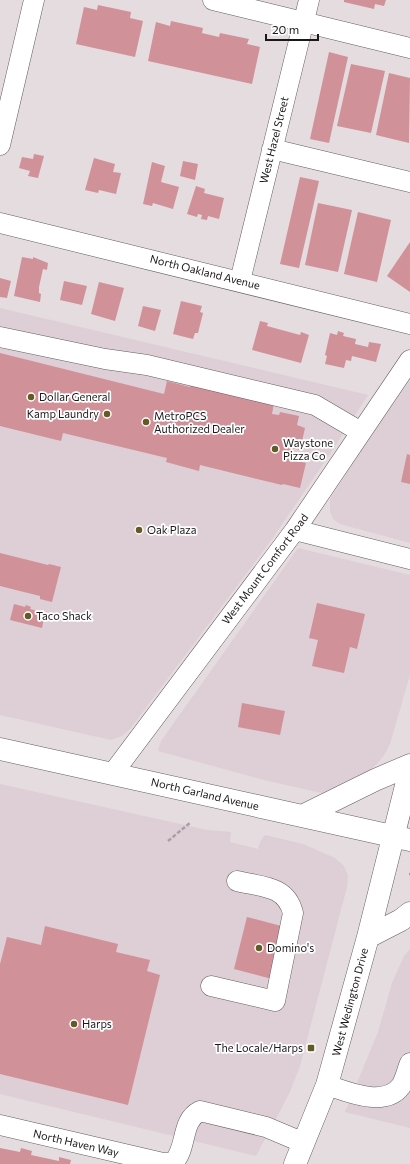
<svg xmlns="http://www.w3.org/2000/svg" width="410" height="1164" font-family="Commissioner,sans-serif">
  <rect width="100%" height="100%" fill="#e5dce0"/>
  <path fill="#deced5" d="M0,308L368,395L330,454L270,542L130,729L122,736L111,740L0,715Z
    M410,380V543L340,524L333,519L330,511V499L365,444Z
    M298,548L410,575V675L390,744L383,757L367,774L336,790L322,793L268,781L158,751L161,741Z
    M0,784L207,830L231,832L230,842L258,849L261,840L265,835L303,844L335,858L344,866L348,876L347,887L300,1066L289,1094L256,1156L0,1094Z
    M410,949V1128L345,1112L378,1032L392,983L404,956Z"/>
  <path fill="#d09199" d="M344,0H386L384,6L375,4L374,9L344,2Z
    M98,5L131,12L130,18L143,21L135,57L76,44L84,7L97,10Z
    M171,21L203,28L202,33L219,37L220,33L249,39L247,44L260,47L252,84L148,61L156,22L170,26Z
    M329,52L348,57L329,143L310,139Z
    M351,64L385,71L371,133L337,126Z
    M389,73L410,78L409,143L376,135Z
    M34,154L44,156L38,178L28,176L30,171L19,168L22,157L33,159Z
    M94,158L115,164L113,172L121,173L116,194L99,190L98,193L85,190Z
    M183,161L198,164L195,180L180,176Z
    M152,162L165,166L161,182L179,187L173,209L153,203L152,206L143,204Z
    M300,177L319,181L299,268L280,264Z
    M196,186L205,189L204,193L224,198L219,219L208,216L207,220L201,219L202,215L198,214L197,217L187,214Z
    M318,203L352,210L338,272L305,265Z
    M358,212L391,220L377,282L344,274Z
    M410,242V292L387,276Z
    M22,257L33,259V257L48,263L47,270L43,269L39,287V293L41,294L40,302L14,296Z
    M0,278L11,281L7,298L0,297Z
    M64,281L87,286L82,305L60,300Z
    M99,282L124,288L115,321L91,314Z
    M181,301L202,306L200,312L203,313L198,333H195L193,339L173,334Z
    M143,306L161,310L155,331L138,326Z
    M260,321L268,323L267,326L300,335L301,332L309,335L301,363L252,350Z
    M338,331L344,333L343,336L356,339L355,344L368,347L369,342L381,344L376,362L352,356L351,361L346,360L344,368L325,364L327,356L325,355L330,333L337,335Z
    M0,353L164,394L167,381L190,387L191,383L274,403L272,414L279,415L280,412L299,416L297,425L305,428L300,450L291,448L289,459L306,463L300,488L283,484L282,485L200,465L199,471L166,462L167,458L63,433L61,441L0,426Z
    M407,454L410,455V484L401,482Z
    M0,553L48,565L49,564L61,567L52,602L40,599V596L0,586Z
    M317,603L365,614L357,649L350,647L344,673L312,666L318,640L309,638Z
    M14,604L25,607L26,605L31,607L30,609L45,613L42,628L10,620Z
    M242,703L285,711L280,735L238,727Z
    M247,917L285,927L272,979L234,969Z
    M45,926L118,944L116,952L150,960L147,971L160,975L128,1105L0,1074V964L7,937L41,945Z
    M0,1148L20,1152L21,1148L32,1151L31,1155L59,1161V1157L71,1160L70,1164H0Z"/>
  <g fill="none" stroke-linecap="round" stroke-linejoin="round">
    <g stroke="#635c5f" stroke-width="21">
      <path id="minor" d="M213,0L410,48
        M0,145L34,0
        M272,149L410,182
        M0,223L410,324
        M240,281L309,0
        M0,337L105,359L147,365L315,405L361,432
        M295,530L410,559
        M113,773L295,530L410,360
        M211,986L275,1001L293,913C286,885 261,887 237,881
        M327,1085C348,1092 385,1108 401,1086C405,1080 407,1070 410,1063
        M0,1125L163,1163H173C188,1148 180,1121 200,1111L266,1127L304,1143"/>
    </g>
    <g stroke="#635c5f" stroke-width="23">
      <path id="major" d="M0,749L410,840
        M302,816L375,780L410,765
        M368,937L401,920L410,913
        M295,1164L327,1085L368,937L410,770"/>
    </g>
    <path stroke="#a8a1a4" stroke-width="2.5" stroke-dasharray="4 2" stroke-linecap="butt" d="M168,841L191,822
      M409,874H410"/>
    <use href="#minor" stroke="#fff" stroke-width="20"/>
    <use href="#major" stroke="#fff" stroke-width="22"/>
  </g>
  <g fill="#635a26" stroke="#fff" stroke-width="1.5">
    <circle cx="31" cy="397" r="4"/>
    <circle cx="107" cy="414" r="4"/>
    <circle cx="146" cy="422" r="4"/>
    <circle cx="275" cy="449" r="4"/>
    <circle cx="139" cy="530" r="4"/>
    <circle cx="28" cy="616" r="4"/>
    <circle cx="259" cy="948" r="4"/>
    <circle cx="74" cy="1024" r="4"/>
    <rect x="307" y="1044" width="8" height="8" rx="2"/>
  </g>
  <g text-anchor="middle" stroke-width="3.5" stroke-linejoin="round" paint-order="stroke">
    <g font-size="11" fill="#1b1819" stroke="#fff">
      <text transform="translate(274 140) rotate(-76)" y="4">West Hazel Street</text>
      <text transform="translate(205 272) rotate(14)" y="4">North Oakland Avenue</text>
      <text transform="translate(265 569) rotate(-53)" y="4">West Mount Comfort Road</text>
      <text transform="translate(205 794) rotate(13)" y="4">North Garland Avenue</text>
      <text transform="translate(350 1002) rotate(-75)" y="4">West Wedington Drive</text>
      <text transform="translate(76 1143) rotate(13)" y="4">North Haven Way</text>
    </g>
    <g font-size="11" fill="#1b1819" stroke="#fff" text-anchor="start">
      <text x="39" y="401">Dollar General</text>
      <text x="99" y="418" text-anchor="end">Kamp Laundry</text>
      <text x="154" y="420">MetroPCS<tspan x="154" dy="13">Authorized Dealer</tspan></text>
      <text x="283" y="447">Waystone<tspan x="283" dy="13">Pizza Co</tspan></text>
      <text x="147" y="534">Oak Plaza</text>
      <text x="36" y="620">Taco Shack</text>
      <text x="267" y="952">Domino's</text>
      <text x="82" y="1028">Harps</text>
      <text x="303" y="1052" text-anchor="end">The Locale/Harps</text>
    </g>
  </g>
  <path d="M266 34v6h52v-6" fill="none" stroke="#1b1819" stroke-width="2"/>
  <text x="272" y="34" font-size="12" fill="#1b1819" stroke="#ffffff" stroke-width="3" paint-order="stroke">20 m</text>
</svg>
